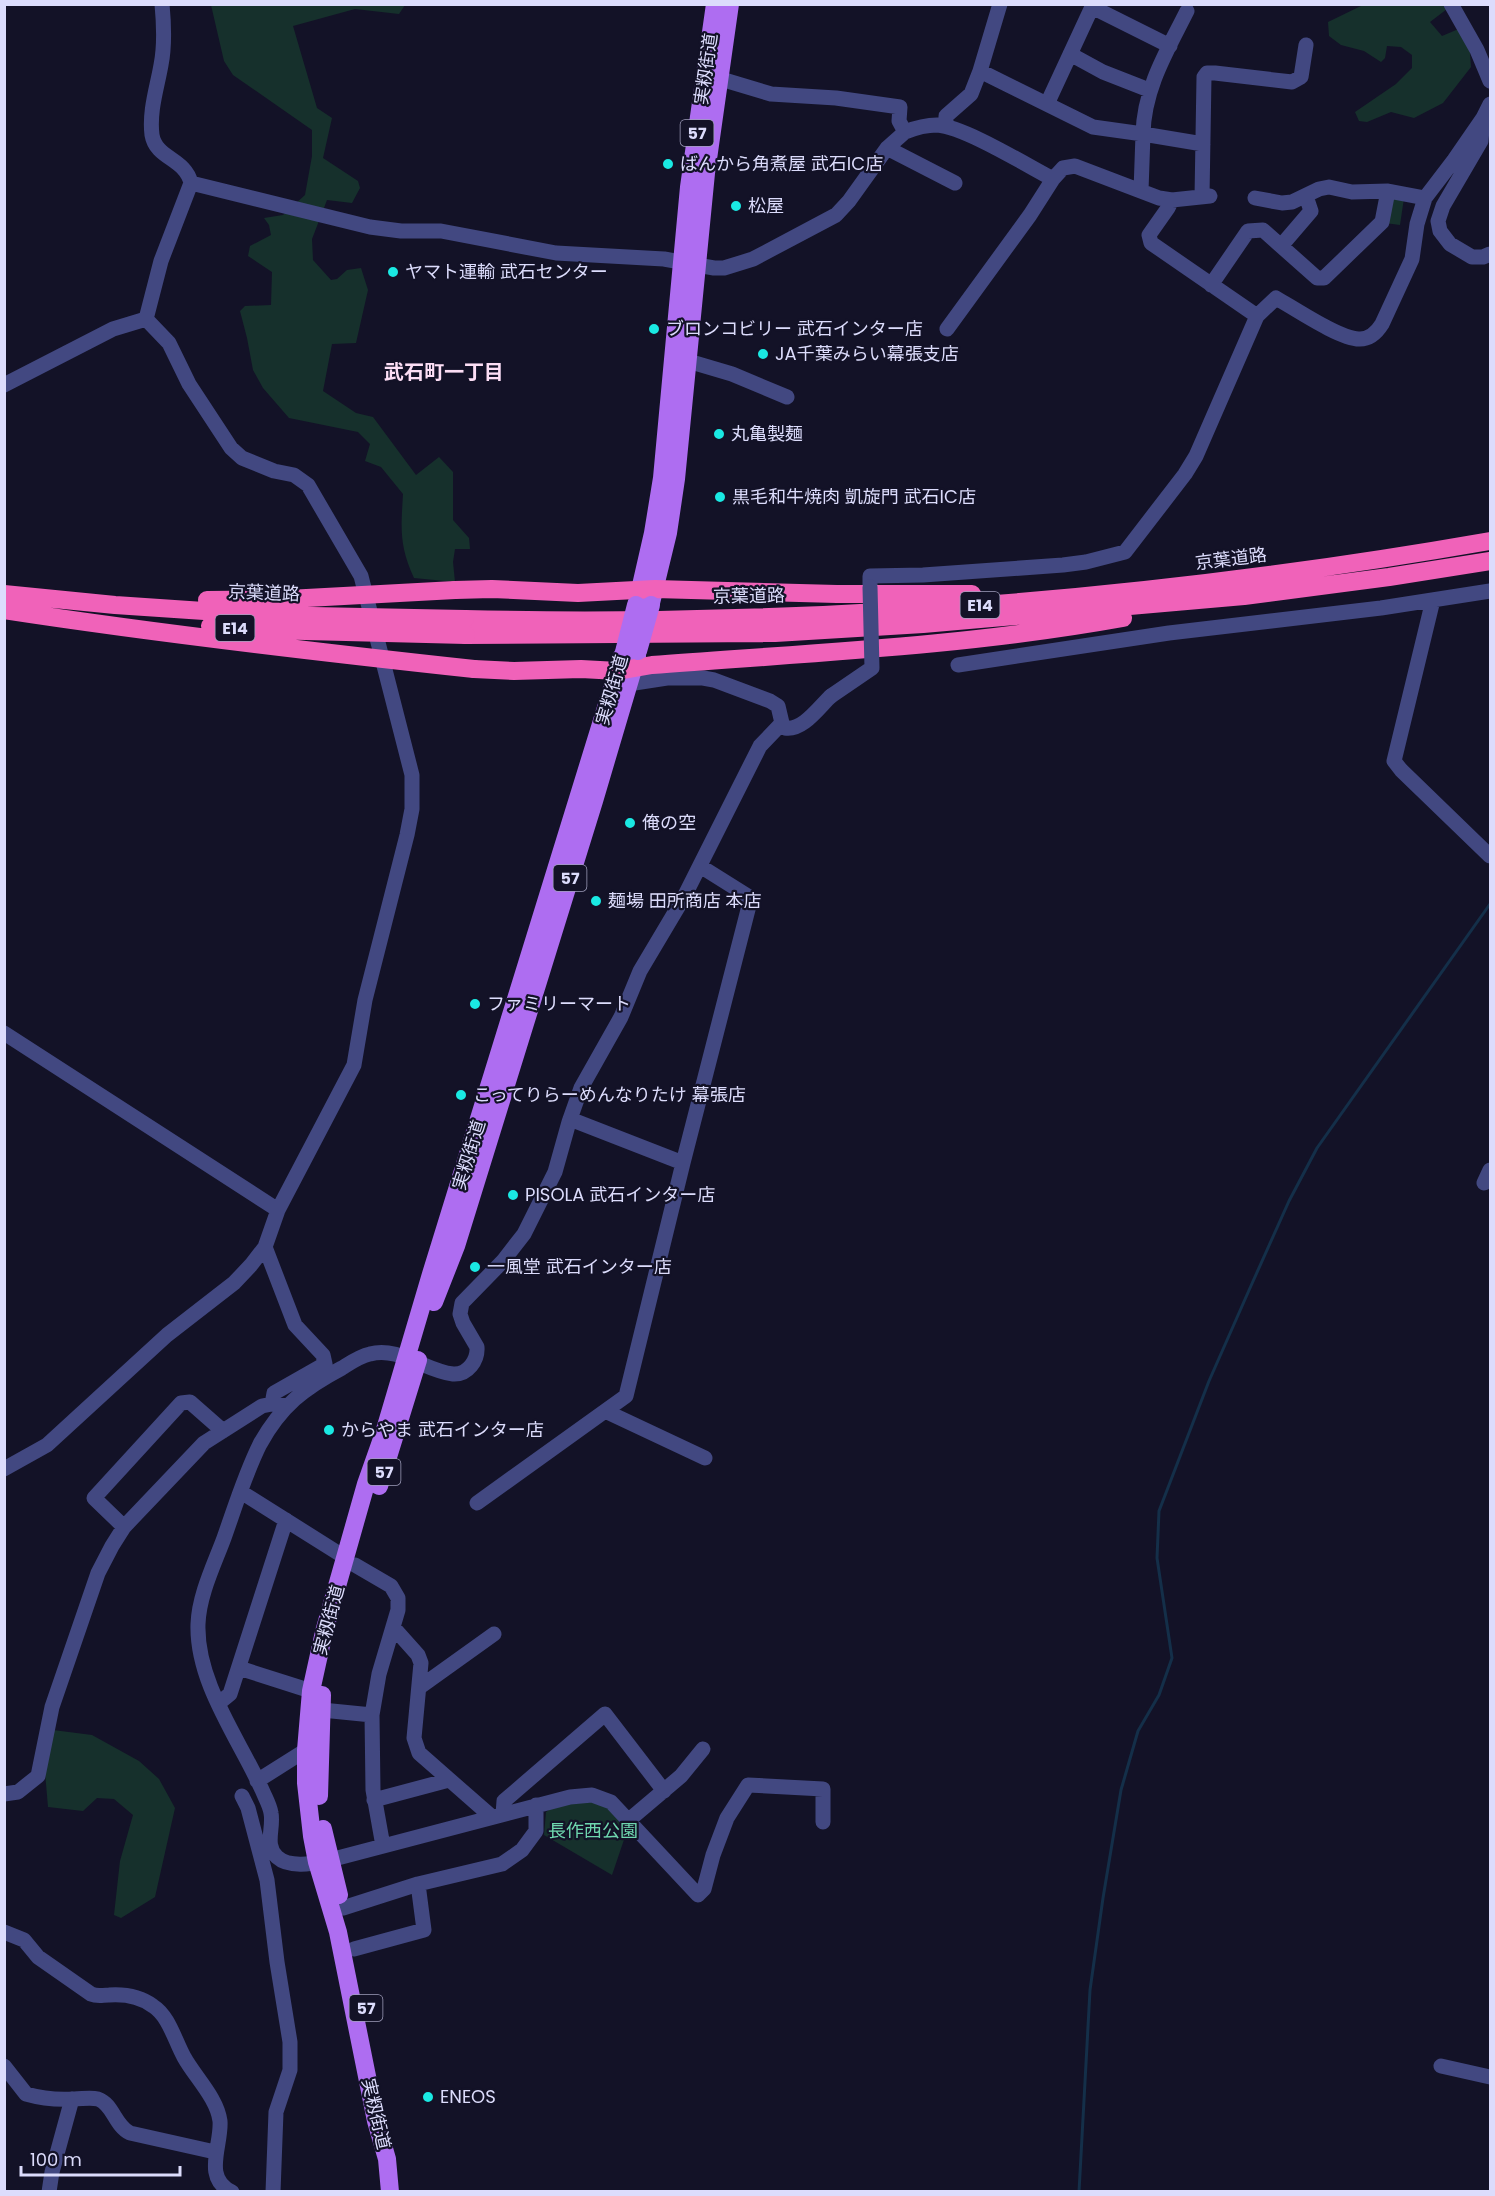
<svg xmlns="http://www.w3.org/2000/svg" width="1495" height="2196" font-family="Poppins,'Noto Sans JP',sans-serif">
  <rect width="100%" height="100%" fill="#131227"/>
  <path fill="#16302c" d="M211,5H405L399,14L355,9L293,26L317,108L332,118L323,158L358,181L360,188L352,203L327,200L312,239L313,260L331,280L337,279L347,270L361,268L368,290L356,343L332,344L323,391L356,413L373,417L416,475L439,457L453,472V520L469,538L470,549H455L453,562L455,582L414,578C399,545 401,529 403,494L381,467L365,461L370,444L358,432L289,418L263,388L253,370L247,338L240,311L245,306L271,305L272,272L248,256L250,246L271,235L269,225L264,218L283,215L305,195L312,156V130L233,75L224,61Z
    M1363,5H1448L1447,9L1430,22L1442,36L1461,28L1469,39L1471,67L1443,103L1414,118L1391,112L1367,122L1359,121L1355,112L1396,84L1412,68V55L1401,47L1387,46L1385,58L1381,62L1364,51L1341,45L1329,36L1328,22Z
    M1390,198H1404L1400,225L1385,223Z
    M53,1730L92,1735L139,1761L159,1779L175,1808L155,1897L121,1918L114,1915L120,1861L133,1815L114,1799L97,1798L83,1811L48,1807L45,1772Z
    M593,1800L609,1806L629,1825L612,1875L544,1835L546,1812L555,1806Z"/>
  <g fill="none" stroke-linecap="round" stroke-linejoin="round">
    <path stroke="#142f49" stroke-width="3" d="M1079,2192L1090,1990L1103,1898L1121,1790L1138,1731L1159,1695L1172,1658L1157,1558L1159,1511L1209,1381L1250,1288L1289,1201L1317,1148L1490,904"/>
    <path stroke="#424881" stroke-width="15" d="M1451,4L1477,50L1490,81
      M1070,54L1103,72L1149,90
      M980,71L1000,4
      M1047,104L1092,7L1170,46
      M1490,104L1483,118L1481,141L1443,206L1438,221L1440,231L1450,244L1472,257H1483L1490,254
      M946,126V116L971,94L980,71L1093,127L1143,134C1144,88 1167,51 1187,11
      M905,132C915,128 926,125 937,125C965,127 1026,165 1053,179
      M887,148L955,183
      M191,183L370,227L401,231H441L556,253L664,259L714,268H724L753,259L836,215L849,201L887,148L905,132L899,121L900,107L836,98L771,94L721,79
      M1141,191L1143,134L1203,144
      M1202,197L1204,77L1207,73H1215L1292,82L1301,77L1306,45
      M1255,198L1282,203L1292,202L1319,189L1329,187L1352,192L1388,191L1425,198
      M1172,200L1210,196
      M1281,246L1311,211L1306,196
      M1211,285L1248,231L1263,230L1317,278H1324L1382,222L1388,191
      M947,329L1030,215L1053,179L1063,168L1075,166L1159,198L1172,200L1168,208L1149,235L1151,243L1257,316
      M688,361L732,374L787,397
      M4,385L113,329L146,319
      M870,587V576L923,575L1063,565L1086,562L1125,552L1185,474L1196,456L1257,316L1276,298C1294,308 1341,340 1360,339C1370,339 1377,332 1382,324L1412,259L1417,224L1425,198L1454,160L1483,118
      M1433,600L1394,761L1401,770L1490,856
      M958,665L1169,633L1381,608L1490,591
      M628,684L667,678H703L714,680L770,701L778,706L782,723L785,728C803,731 819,707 831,696
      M782,723L760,746L684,897L640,971L621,1017L581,1088L569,1122L555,1172L524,1234L503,1261L462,1303L460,1314L463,1323L477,1347C478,1360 468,1375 453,1374C426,1371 398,1346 370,1354C360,1356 350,1363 342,1368C304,1388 281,1406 260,1444C245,1474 235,1507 224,1538C214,1565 199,1595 198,1624C196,1683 240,1740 263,1792C266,1799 270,1806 271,1813C274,1828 264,1845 277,1857C290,1869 315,1863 330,1860L570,1797L592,1795L611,1802L698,1895L704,1889L713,1855L727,1818L748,1785L823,1789V1822
      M4,1033L278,1210
      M570,1119L683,1163
      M1484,1183L1490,1170
      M265,1247L295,1325L323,1355L325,1364L274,1393L272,1404
      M605,1411L705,1458
      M4,1469L47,1445L167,1335L234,1283L251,1265L265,1247L278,1210L354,1065L365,1000L407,835L412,809V775L361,576L308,485L294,475L274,471L242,458L231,448L189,384L169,343L146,319L161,261L191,183C185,158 156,159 152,135C149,111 157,88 161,65C165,45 164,25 162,4
      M241,1492L346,1558
      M477,1503L626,1396L683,1163L751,898L700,866
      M124,1527L94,1498L181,1403L190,1402L223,1431
      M355,1565L391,1586L398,1598V1610L379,1674L372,1715L373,1790L383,1846
      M393,1627L418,1655L421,1663L414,1738L419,1753L492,1817
      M239,1668L311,1691
      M420,1687L494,1634
      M219,1703L230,1694L286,1520
      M322,1710L372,1715
      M257,1781L306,1750
      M4,1794L18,1792L38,1776L52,1707L98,1573L112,1546L124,1527L204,1443L262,1406L272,1404L287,1406
      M242,1796L248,1808L267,1880L277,1962L290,2042V2070L276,2112L273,2192
      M374,1800L449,1780
      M503,1814L504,1801L605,1714L664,1791
      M629,1820L681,1776L703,1749
      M343,1908L418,1884L502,1864L522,1850L536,1831V1805
      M4,1932L24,1940L38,1957L91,1994C98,1997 102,1995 109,1995C124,1994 141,1997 153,2006C169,2016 175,2041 184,2057C195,2077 217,2098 220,2121C222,2145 202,2178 232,2192
      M354,1949L424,1930L418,1884
      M4,2066L26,2094C40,2098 59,2100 74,2099C82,2099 90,2097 98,2099C113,2104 115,2126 130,2133L215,2152
      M1441,2066L1490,2077
      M49,2192L52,2172L72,2099"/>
    <path stroke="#ae6df1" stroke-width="18" d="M637,603L653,533L662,478L689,187L715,4
      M651,603L668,533L676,479L706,173L730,4
      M434,1302L456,1246L594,801L637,656
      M379,1486L418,1360
      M319,1796L322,1695
      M323,1829L339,1895
      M390,2192L387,2159L376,2121L338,1932L317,1862L312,1836L306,1783V1750L311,1691L324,1632L366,1484L384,1433L431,1274L622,656"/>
    <path stroke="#f062b9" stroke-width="18" d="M455,590L492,589L578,593L655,589L837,594H972
      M465,619C808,627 1153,600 1490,541
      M466,635L775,633L923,624L1244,596L1389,577L1490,561
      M474,669L514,671L581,669L618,671L652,665C810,653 968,646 1123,618"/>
    <path stroke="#424881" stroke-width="15" d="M831,696L872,668L870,587"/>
    <path stroke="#ae6df1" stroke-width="18" d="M638,651L651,605
      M624,652L636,605"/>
    <path stroke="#f062b9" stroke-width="18" d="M4,594L115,605L262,615L465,619
      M207,600L288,599L455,590
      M4,610C160,634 317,652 474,669
      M210,626L266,630L466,635"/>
  </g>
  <g fill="#1ae9e3" stroke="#131227" stroke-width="2">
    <circle cx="668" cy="164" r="6"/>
    <circle cx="736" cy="206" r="6"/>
    <circle cx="393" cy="272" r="6"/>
    <circle cx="654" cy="329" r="6"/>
    <circle cx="763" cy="354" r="6"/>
    <circle cx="719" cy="434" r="6"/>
    <circle cx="720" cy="497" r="6"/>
    <circle cx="630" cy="823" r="6"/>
    <circle cx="596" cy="901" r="6"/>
    <circle cx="475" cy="1004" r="6"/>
    <circle cx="461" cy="1095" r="6"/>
    <circle cx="513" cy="1195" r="6"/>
    <circle cx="475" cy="1267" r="6"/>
    <circle cx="329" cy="1430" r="6"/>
    <circle cx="428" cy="2097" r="6"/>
  </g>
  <g text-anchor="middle" stroke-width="4.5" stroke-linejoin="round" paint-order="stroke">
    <g fill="#131227" stroke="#a09fbc" stroke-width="1.5">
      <rect x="680.5" y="120" width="33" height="26" rx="4.5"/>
      <rect x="960.5" y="592" width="39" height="26" rx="4.5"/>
      <rect x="215.5" y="615" width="39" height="26" rx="4.5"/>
      <rect x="553.5" y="865" width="33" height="26" rx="4.5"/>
      <rect x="367.5" y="1459" width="33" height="26" rx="4.5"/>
      <rect x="349.5" y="1995" width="33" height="26" rx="4.5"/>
    </g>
    <g font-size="16" font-weight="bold" fill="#dcdcfc">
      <text x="697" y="139">57</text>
      <text x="980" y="611">E14</text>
      <text x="235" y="634">E14</text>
      <text x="570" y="884">57</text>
      <text x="384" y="1478">57</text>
      <text x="366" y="2014">57</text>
    </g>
    <g font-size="18" fill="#dcdcfc" stroke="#131227">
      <text transform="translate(706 69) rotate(-82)" y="6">実籾街道</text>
      <text transform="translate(1231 559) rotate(-7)" y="6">京葉道路</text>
      <text transform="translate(264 593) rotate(2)" y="6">京葉道路</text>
      <text transform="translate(749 596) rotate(-1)" y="6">京葉道路</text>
      <text transform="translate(612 690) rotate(-74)" y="6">実籾街道</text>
      <text transform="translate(469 1155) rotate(-73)" y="6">実籾街道</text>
      <text transform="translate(329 1620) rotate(-75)" y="6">実籾街道</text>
      <text transform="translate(376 2114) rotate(77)" y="6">実籾街道</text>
    </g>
    <g font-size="18" fill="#dcdcfc" stroke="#131227" text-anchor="start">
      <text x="680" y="170">ばんから角煮屋 武石IC店</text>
      <text x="748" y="212">松屋</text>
      <text x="405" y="278">ヤマト運輸 武石センター</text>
      <text x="666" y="335">ブロンコビリー 武石インター店</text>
      <text x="775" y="360">JA千葉みらい幕張支店</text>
      <text x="731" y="440">丸亀製麺</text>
      <text x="732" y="503">黒毛和牛焼肉 凱旋門 武石IC店</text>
      <text x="642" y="829">俺の空</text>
      <text x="608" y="907">麺場 田所商店 本店</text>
      <text x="487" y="1010">ファミリーマート</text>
      <text x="473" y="1101">こってりらーめんなりたけ 幕張店</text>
      <text x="525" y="1201">PISOLA 武石インター店</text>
      <text x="487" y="1273">一風堂 武石インター店</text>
      <text x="341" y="1436">からやま 武石インター店</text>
      <text x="440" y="2103">ENEOS</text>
    </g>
    <g font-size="18" fill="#6ed6ae" stroke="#131227">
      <text x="593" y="1837">長作西公園</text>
    </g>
    <g font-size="20" font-weight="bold" fill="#fcdef5" stroke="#131227">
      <text x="444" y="379">武石町一丁目</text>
    </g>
  </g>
  <rect width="1495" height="2196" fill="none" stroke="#dcdcfc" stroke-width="12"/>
  <path d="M21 2166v9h159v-9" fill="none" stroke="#dcdcfc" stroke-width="3"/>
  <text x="30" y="2166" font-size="18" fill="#dcdcfc" stroke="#131227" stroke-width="4.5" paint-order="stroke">100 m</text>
</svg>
